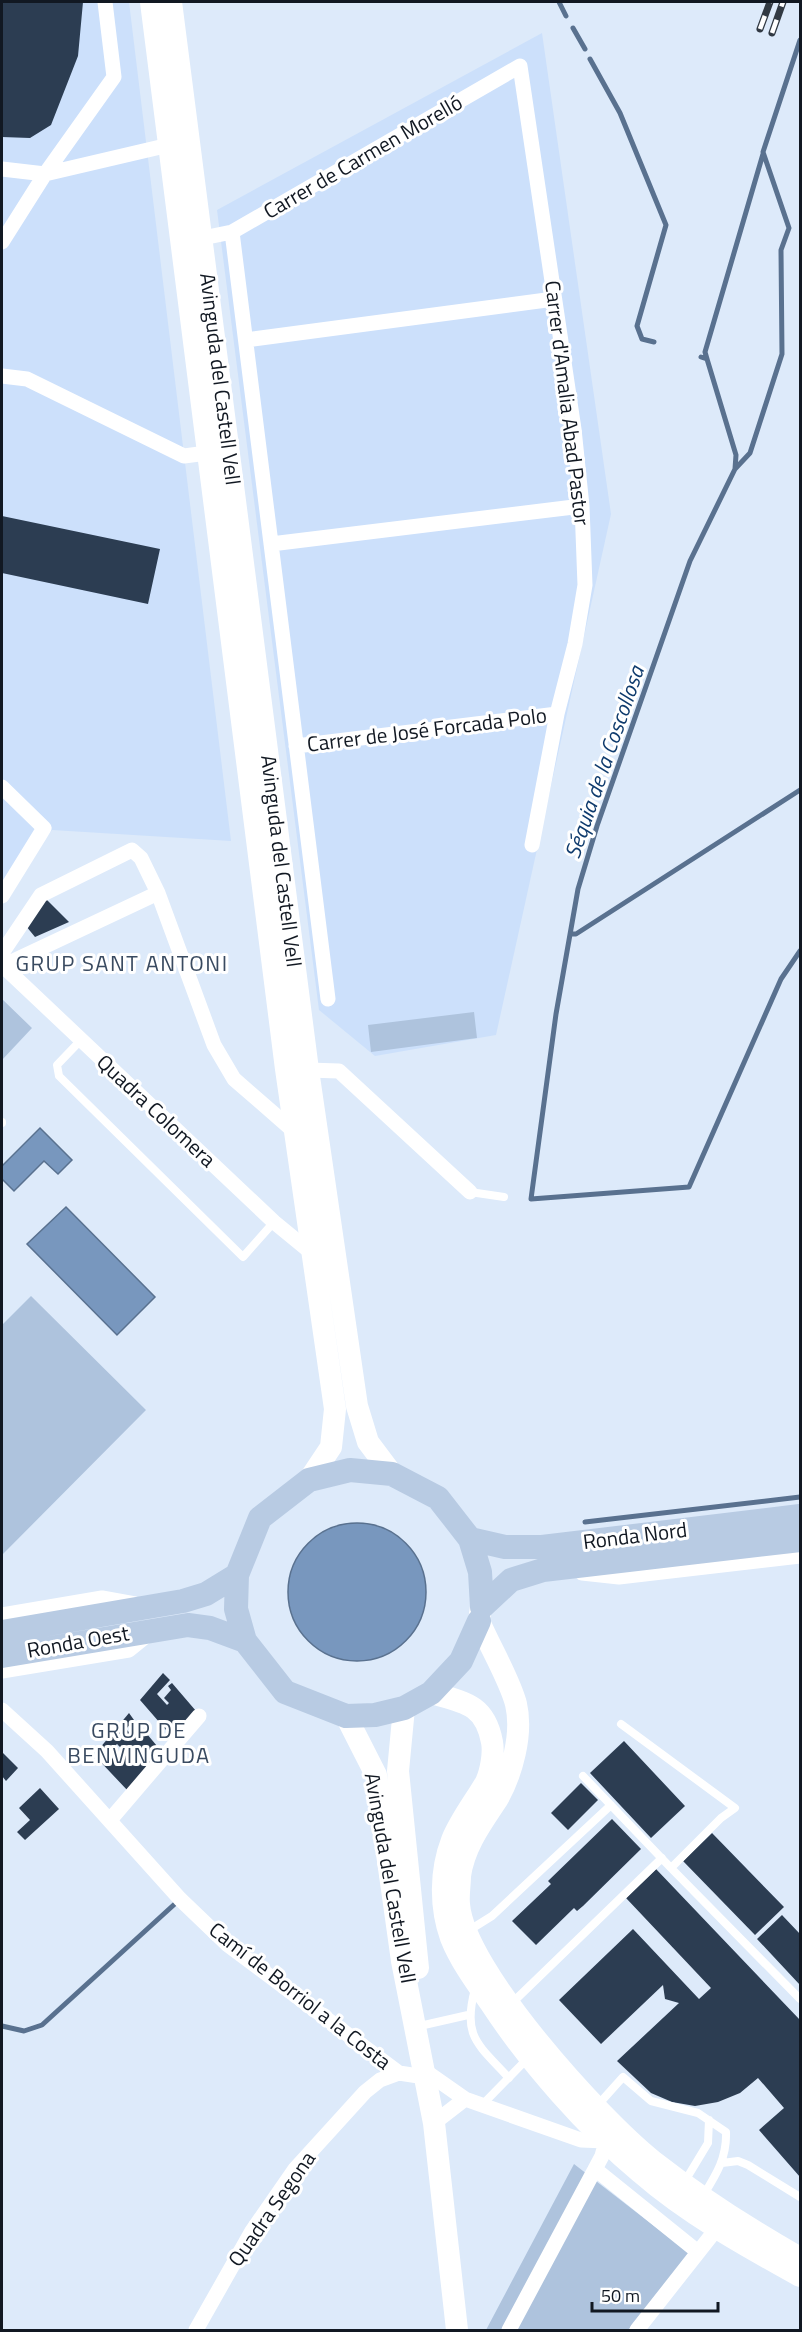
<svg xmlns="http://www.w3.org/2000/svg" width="802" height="2332" font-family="'Titillium Web',sans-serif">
  <rect width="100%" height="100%" fill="#ddeafa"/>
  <path fill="#cce0fb" d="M2,2H129L231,841L52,830L2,897Z
    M542,33L611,514L496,1035L375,1056L319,1010L217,210Z"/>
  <path fill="#aec3dd" d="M2,999L32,1028L2,1060Z
    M474,1012L477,1038L371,1052L368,1025Z
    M31,1296L146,1410L2,1555V1325Z
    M574,2164L689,2253L628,2330H486Z"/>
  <path fill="#7897be" stroke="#59718f" stroke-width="1.5" d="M40,1128L72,1160L58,1174L44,1161L14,1191L2,1179V1166Z
    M66,1207L155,1297L117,1335L27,1244Z
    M288 1592a69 69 0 1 1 138 0a69 69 0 1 1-138 0Z"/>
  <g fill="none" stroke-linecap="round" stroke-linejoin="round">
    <path stroke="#59718f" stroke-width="5" d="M559,2L566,16
      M573,28L585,49
      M590,59L620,113L666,225L637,326L642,339L654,342
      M701,357L707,359L736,455L735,469L690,561L597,826L578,889L556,1014L531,1199L689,1187L781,979L800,951
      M707,359L705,352L763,154
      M735,469L750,453L782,354L781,250L789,228L763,152L800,40
      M572,934H576L800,790
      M585,1522L800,1497
      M2,2026L24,2031L42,2025L178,1901"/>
  </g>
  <path fill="#2c3d52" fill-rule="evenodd" d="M2,2H83L78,56L51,125L30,138L2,137Z
    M2,516L160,549L148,604L2,573Z
    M46,899L69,922L35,937L26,926Z
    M163,1673L170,1680L157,1694L167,1705L169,1703L164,1698L171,1690L168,1686L172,1683L196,1711L173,1738L140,1700Z
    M129,1713L134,1720L126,1729L135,1738L141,1732L145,1736L147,1734L162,1752L128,1791L94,1755ZM117,1744L124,1751L115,1761L108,1753Z
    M624,1741L685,1806L651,1838L590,1773Z
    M2,1752L18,1768L6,1781L2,1776Z
    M581,1783L598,1800L568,1830L551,1813Z
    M40,1788L59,1809L25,1840L17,1832L30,1820L19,1808Z
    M612,1819L641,1849L583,1906L577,1911L574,1908L536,1945L512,1921L551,1884L548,1881Z
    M712,1833L784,1907L755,1935L683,1861Z
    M656,1869L800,2020V2177L759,2130L784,2108L758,2078L740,2093L718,2102L695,2106L672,2102L651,2093L617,2061L679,2003L665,1999L663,1985L601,2044L559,2000L633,1929L699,1999L711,1988L626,1898Z
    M782,1915L800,1934V1985L757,1939Z"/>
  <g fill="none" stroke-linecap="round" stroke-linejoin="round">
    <path stroke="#fff" stroke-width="8" d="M81,1040L57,1065L59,1076L243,1257L274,1222
      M2,1123V1122
      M470,1192L504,1197
      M621,1724L735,1808L721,1818L671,1868L800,1999
      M583,1776L671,1868
      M468,1931L492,1916L611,1805
      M475,1989C462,2037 478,2044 509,2078
      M512,2003L662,1858
      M424,2025L468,2015
      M482,2105L528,2058
      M597,2106L623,2077L651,2101L698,2113L726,2132C727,2158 716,2175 703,2196
      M722,2163L738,2161L748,2165L800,2197
      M685,2181L708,2143L709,2120"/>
    <path stroke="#fff" stroke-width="15" d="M2,169L45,174L169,145
      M232,232L328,999
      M193,240L232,232L520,66L574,429L582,506L585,585L575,644L557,714L532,845
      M2,242L45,174L114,77L105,2
      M246,340L554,299
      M2,376L27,379L184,456L207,453
      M271,544L582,506
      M296,746L557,714
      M2,787L44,828L2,896
      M2,953L41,895L132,850L141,858L158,893L214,1045L234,1079L296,1133
      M2,965L274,1222L313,1254
      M3,966L158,893
      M308,1070L339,1071L470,1192
      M582,1573L619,1577L800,1556
      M2,1615L102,1598L135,1604
      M2,1671L129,1650L150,1633
      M2,1710L47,1751L180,1899L228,1945L399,2073
      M110,1820L199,1716
      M425,2071L465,2099L581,2140L606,2141L602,2156L509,2330
      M434,2123L465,2099
      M595,2169L698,2252
      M196,2330L252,2231L295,2169L365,2092L380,2080L399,2073L425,2077
      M637,2330L718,2227"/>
    <path stroke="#fff" stroke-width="22" d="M151,2L286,1069L335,1409L331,1447L309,1480
      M171,2L308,1070L357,1406L368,1442L392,1474
      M481,1607L479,1621C489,1645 510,1680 516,1704C523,1734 512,1774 497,1800C481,1824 464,1847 460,1876C460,1885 458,1895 459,1904C464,1970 600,2119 653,2161C699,2197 749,2229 800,2258
      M431,1693C464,1702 485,1704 492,1742C494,1753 491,1771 486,1782C475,1801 460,1820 452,1840C440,1871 440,1907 451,1938C460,1961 477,1984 491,2004C529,2062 587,2128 641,2173C688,2214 746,2246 800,2276
      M404,1708L398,1771L418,1968
      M346,1716L376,1775L402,1961L434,2123L457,2330"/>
    <path stroke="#b8cbe3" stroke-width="24" d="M470,1539L505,1547H542L800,1516
      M482,1607L511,1580L543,1570L800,1540
      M479,1621L461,1661L431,1693L404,1708L375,1715L346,1716L285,1692L245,1641L236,1609L237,1575L260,1518L309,1480L350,1470L392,1474L438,1498L470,1539L480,1572L482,1607
      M2,1632L183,1601L206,1594L237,1575
      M2,1656L188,1625L210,1628L245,1641"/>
    <g stroke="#313943" stroke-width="7">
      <path id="rail" d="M760,29L770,2
        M772,33L783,2"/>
    </g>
    <use href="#rail" stroke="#fff" stroke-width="4.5" stroke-dasharray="14" stroke-linecap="butt"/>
  </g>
  <g text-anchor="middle" stroke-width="6" stroke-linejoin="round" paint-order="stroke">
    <g font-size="21" fill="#111822" stroke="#fff">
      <text transform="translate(363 157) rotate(-30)" y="7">Carrer de Carmen Morelló</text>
      <text transform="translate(220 379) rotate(83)" y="7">Avinguda del Castell Vell</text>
      <text transform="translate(567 403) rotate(83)" y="7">Carrer d'Amalia Abad Pastor</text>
      <text transform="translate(427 730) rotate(-7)" y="7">Carrer de José Forcada Polo</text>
      <text transform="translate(281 861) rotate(83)" y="7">Avinguda del Castell Vell</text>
      <text transform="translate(156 1111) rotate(43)" y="7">Quadra Colomera</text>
      <text transform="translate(635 1536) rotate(-7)" y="7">Ronda Nord</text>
      <text transform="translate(78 1642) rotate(-10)" y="7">Ronda Oest</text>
      <text transform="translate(390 1878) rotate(80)" y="7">Avinguda del Castell Vell</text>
      <text transform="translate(300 1996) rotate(38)" y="7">Camí de Borriol a la Costa</text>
      <text transform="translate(272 2209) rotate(-55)" y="7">Quadra Segona</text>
    </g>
    <g font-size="22" font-style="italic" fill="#0f3b6d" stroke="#fff">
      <text transform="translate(604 762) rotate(-71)" y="8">Séquia de la Coscollosa</text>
    </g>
    <g font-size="22" letter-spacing="1.5" fill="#394a60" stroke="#fff">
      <text x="122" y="971">GRUP SANT ANTONI</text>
      <text x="139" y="1738">GRUP DE<tspan x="139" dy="25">BENVINGUDA</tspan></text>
    </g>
  </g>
  <rect width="802" height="2332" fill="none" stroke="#111822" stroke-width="6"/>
  <path d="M592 2302v9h126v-9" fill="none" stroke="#111822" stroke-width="3"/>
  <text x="601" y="2302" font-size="18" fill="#111822" stroke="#ffffff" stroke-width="4.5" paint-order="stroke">50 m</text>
</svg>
